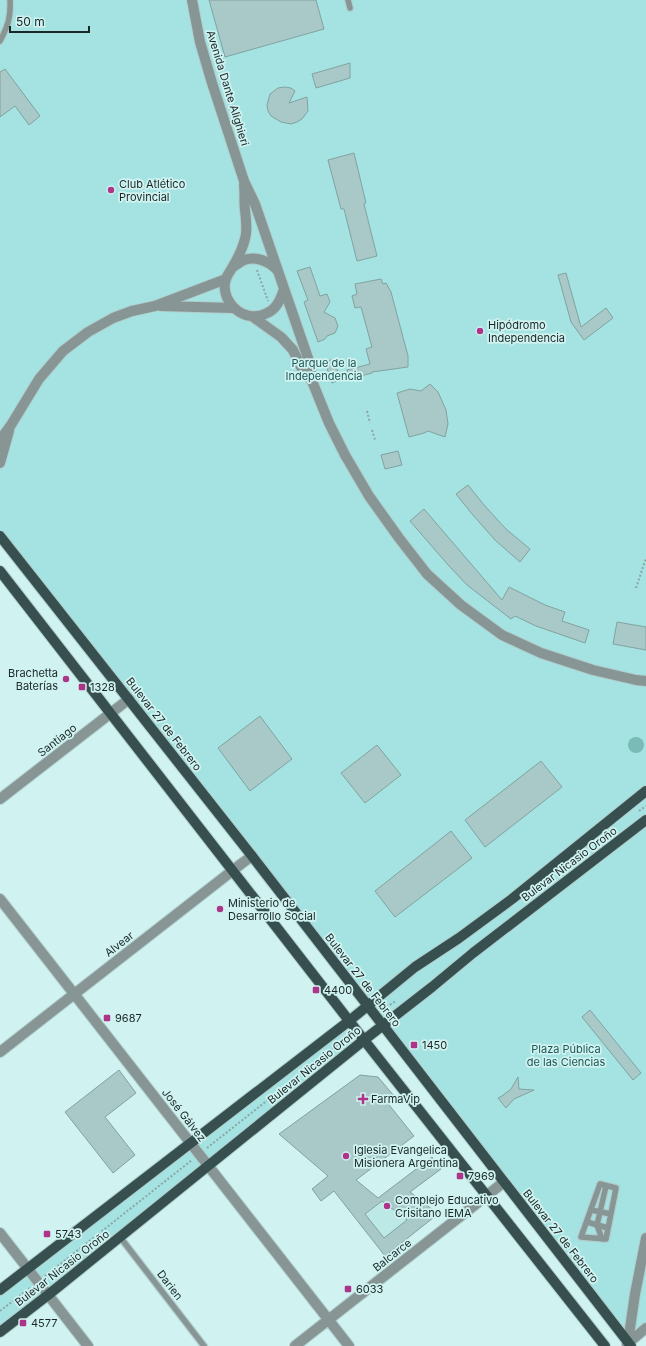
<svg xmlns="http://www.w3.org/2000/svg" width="646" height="1346" font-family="Inter,sans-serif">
  <rect width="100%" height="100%" fill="#d0f3f1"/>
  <path fill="#bce8e6" d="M432,1157L441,1169L411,1192L438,1214L385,1256L335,1191L356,1180L378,1198Z"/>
  <path fill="#a4e3e1" d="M0,0H646V1328L628,1342L0,536Z
    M349,1021L364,1040L0,1332V1290Z"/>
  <path fill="#7abab7" d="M628 745a8 8 0 1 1 16 0a8 8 0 1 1-16 0Z"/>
  <path fill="#a8c9c7" stroke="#81a2a0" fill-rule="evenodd" d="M209,0H316L324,29L225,57Z
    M350,63V78L316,88L312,74Z
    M5,69L40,116L29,125L15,106L0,117V72Z
    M285,87L291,88L295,91L289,103L307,97L308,111L302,119L297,122L291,124L281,122L271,116L268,111L267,105L270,94L278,88Z
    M354,153L366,203L364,204L377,256L357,261L344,209H341L328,160Z
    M310,267L320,296L327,294L330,302L324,312L335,318L338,326L335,333L327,336L325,339L318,342L304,302L308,300L297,271Z
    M566,273L581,327L606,308L613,318L584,340L571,322L558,275Z
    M381,279L383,284L386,283L391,292L408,356V367L372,372V373L349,379L347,370L370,364L366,349L372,347L361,307L355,308L352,296L357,294L355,284Z
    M333,359L341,379L332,383L325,362Z
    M430,384L438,392L446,410L448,424L445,437L428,431L424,433L409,437L397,393L410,389L421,391Z
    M398,451L402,465L385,469L381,455Z
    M468,485L484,505L506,529L530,549L520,562L495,540L472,514L456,494Z
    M424,509L502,600L509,587L545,605L565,612L562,621L589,630L585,643L536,626L515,616L511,619L467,585L449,566L410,521Z
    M617,622L646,627V650L613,644Z
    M260,716L292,759L250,791L218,748Z
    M377,745L401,775L365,803L341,773Z
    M541,761L562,787L485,847L465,820Z
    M451,831L472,858L395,917L375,891Z
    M590,1010L641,1073L633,1080L582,1017Z
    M119,1070L136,1093L105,1117L135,1155L113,1173L65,1112Z
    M360,1075L378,1077L394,1096L386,1101L414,1136L356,1180L378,1198L432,1157L441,1169L410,1192L438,1214L385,1256L334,1191L321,1201L312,1189L328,1176L279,1134ZM382,1201L407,1220L384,1238L365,1214Z
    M518,1077L519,1089L534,1090L514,1099L506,1108L498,1098L502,1096L511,1089Z"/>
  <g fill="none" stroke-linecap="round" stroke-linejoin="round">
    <g stroke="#afcecd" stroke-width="8">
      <path id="service" d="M348,0L350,8
        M0,41C8,26 11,17 10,0
        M600,1184L616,1188L606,1239L581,1237Z
        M591,1210L611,1214
        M587,1222L608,1228
        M120,1237L204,1346
        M602,1239L597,1225L606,1186"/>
    </g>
    <g stroke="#afcecd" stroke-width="12">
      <path id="minor" d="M192,0L200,42L212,83L244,181L255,204L310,364L312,381L329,423L345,455L369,496L399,538L427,574L461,605L502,635L541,653L593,670L636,680L646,681
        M244,185C245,193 244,202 245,210C246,218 247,225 246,234C244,246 238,258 232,268C230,272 227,275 226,279C222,291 228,304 238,311C246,317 258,318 267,313C277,309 281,298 284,289
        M233,267C236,265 240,262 244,260C256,256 269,261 277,270
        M161,306L233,308
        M253,317L281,337L293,350L301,367L311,380
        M0,440L11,425L39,379L63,351L88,332L113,318L132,311L155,306L226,279
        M0,463L9,431
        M0,799L129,699
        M0,899L349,1346
        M0,1052L241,864L252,856
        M0,1233L88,1346
        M628,1342L635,1294L646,1238
        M627,1344L646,1328
        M295,1346L504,1182"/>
    </g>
    <g stroke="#afcecd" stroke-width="12">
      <path id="primary" d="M0,536L252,856L631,1346
        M0,571L364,1040L605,1346
        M0,1290L349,1021L415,967L459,938L512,899L646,791
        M0,1332L48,1295L364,1040L432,987L473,953L646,820"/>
    </g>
    <path stroke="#8ba6a5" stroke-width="2" stroke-dasharray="2 2" stroke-linecap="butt" d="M257,270L268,301
      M367,411L370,423
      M372,430L375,440
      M636,588L646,558
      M639,811L646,806
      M383,1009L396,1001
      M207,1148L345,1039L350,1037
      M45,1276L192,1160
      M0,1311L31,1287"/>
    <use href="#service" stroke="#879594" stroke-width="5.5"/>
    <use href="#minor" stroke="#879594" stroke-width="10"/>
    <use href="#primary" stroke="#37504f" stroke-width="10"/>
  </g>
  <g fill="#ad3488" stroke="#d0f3f1" stroke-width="1.5">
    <circle cx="111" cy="190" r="4"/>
    <circle cx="480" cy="331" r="4"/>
    <circle cx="66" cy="679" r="4"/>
    <rect x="78" y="683" width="8" height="8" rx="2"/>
    <circle cx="220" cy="909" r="4"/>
    <rect x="312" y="986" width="8" height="8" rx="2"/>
    <rect x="103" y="1014" width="8" height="8" rx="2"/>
    <rect x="410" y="1041" width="8" height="8" rx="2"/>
    <path d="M361 1093h4v4h4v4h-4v4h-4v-4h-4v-4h4z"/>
    <circle cx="346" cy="1156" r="4"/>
    <rect x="456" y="1172" width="8" height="8" rx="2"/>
    <circle cx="387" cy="1206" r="4"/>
    <rect x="43" y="1230" width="8" height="8" rx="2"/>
    <rect x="344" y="1285" width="8" height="8" rx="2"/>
    <rect x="19" y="1319" width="8" height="8" rx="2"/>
  </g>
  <g text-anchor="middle" stroke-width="3.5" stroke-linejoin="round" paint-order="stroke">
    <g font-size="11" fill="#1a2727" stroke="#d0f3f1">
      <text transform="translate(228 88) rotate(73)" y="4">Avenida Dante Alighieri</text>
      <text transform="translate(164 724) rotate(52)" y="4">Bulevar 27 de Febrero</text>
      <text transform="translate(57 740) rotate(-38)" y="4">Santiago</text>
      <text transform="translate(569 864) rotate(-37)" y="4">Bulevar Nicasio Oroño</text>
      <text transform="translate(119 944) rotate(-38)" y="4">Alvear</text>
      <text transform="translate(363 980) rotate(52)" y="4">Bulevar 27 de Febrero</text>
      <text transform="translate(314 1065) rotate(-39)" y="4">Bulevar Nicasio Oroño</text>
      <text transform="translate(184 1115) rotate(52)" y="4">José Gálvez</text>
      <text transform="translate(561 1236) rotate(52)" y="4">Bulevar 27 de Febrero</text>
      <text transform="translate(392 1255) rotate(-38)" y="4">Balcarce</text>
      <text transform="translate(62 1268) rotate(-38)" y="4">Bulevar Nicasio Oroño</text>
      <text transform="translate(170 1285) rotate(52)" y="4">Darien</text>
    </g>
    <g font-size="11" fill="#1a2727" stroke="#d0f3f1" text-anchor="start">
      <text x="119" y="188">Club Atlético<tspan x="119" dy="13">Provincial</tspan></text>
      <text x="488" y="329">Hipódromo<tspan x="488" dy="13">Independencia</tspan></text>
      <text x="58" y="677" text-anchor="end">Brachetta<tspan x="58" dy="13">Baterías</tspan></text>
      <text x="90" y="691">1328</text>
      <text x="228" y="907">Ministerio de<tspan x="228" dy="13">Desarrollo Social</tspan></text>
      <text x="324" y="994">4400</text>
      <text x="115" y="1022">9687</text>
      <text x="422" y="1049">1450</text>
      <text x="371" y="1103">FarmaVip</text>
      <text x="354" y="1154">Iglesia Evangelica<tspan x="354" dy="13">Misionera Argentina</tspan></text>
      <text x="468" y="1180">7969</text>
      <text x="395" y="1204">Complejo Educativo<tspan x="395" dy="13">Crisitano IEMA</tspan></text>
      <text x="55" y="1238">5743</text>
      <text x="356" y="1293">6033</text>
      <text x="31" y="1327">4577</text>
    </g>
    <g font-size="11" fill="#215856" stroke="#d0f3f1">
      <text x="324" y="367">Parque de la<tspan x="324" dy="13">Independencia</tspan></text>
      <text x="566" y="1053">Plaza Pública<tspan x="566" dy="13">de las Ciencias</tspan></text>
    </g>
  </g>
  <path d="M10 26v6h79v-6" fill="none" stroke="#1a2727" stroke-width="2"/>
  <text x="16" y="26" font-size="12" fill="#1a2727" stroke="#d0f3f1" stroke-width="3" paint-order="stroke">50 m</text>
</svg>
